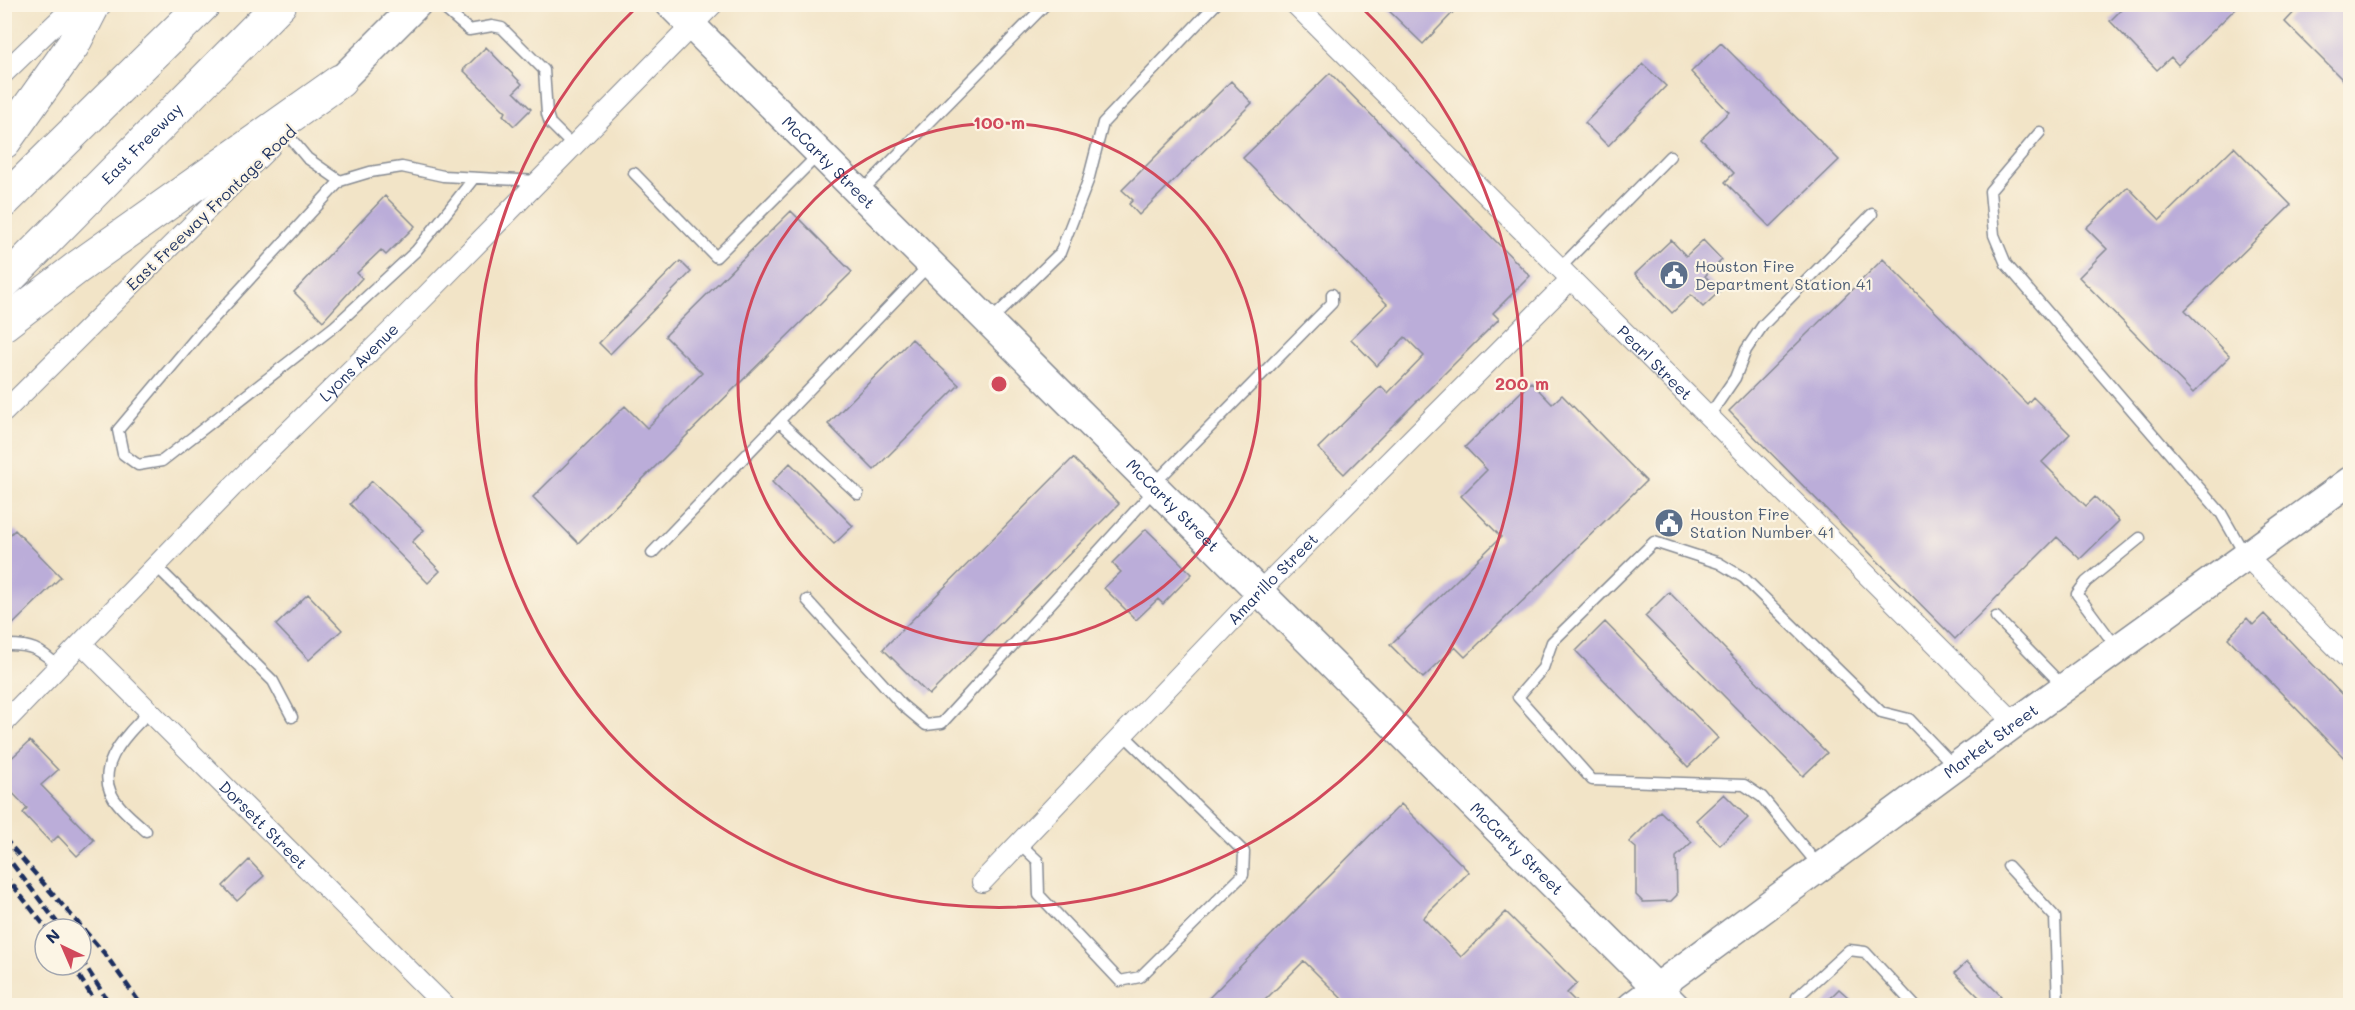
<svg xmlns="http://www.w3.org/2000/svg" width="2355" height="1010" font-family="Mali,sans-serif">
  <rect width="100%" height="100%" fill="#fcf5e5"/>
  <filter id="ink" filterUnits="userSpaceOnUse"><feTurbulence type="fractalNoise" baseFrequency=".0167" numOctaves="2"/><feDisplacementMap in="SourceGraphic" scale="12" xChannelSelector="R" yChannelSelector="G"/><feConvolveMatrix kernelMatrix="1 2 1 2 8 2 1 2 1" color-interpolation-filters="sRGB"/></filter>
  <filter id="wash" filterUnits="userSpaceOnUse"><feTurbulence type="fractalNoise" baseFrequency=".008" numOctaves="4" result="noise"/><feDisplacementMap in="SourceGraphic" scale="24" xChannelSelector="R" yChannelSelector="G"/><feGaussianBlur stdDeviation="1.35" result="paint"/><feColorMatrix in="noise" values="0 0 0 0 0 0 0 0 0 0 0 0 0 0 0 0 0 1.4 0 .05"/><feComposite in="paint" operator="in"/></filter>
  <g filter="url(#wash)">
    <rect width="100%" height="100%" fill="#f2e4c7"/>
    <g id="blocks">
      <path fill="#bbadd9" d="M1382,4H1461L1423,44Z
        M2127,4H2240L2178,65L2171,57L2157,70L2110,21Z
        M2302,4H2350V87L2285,22Z
        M1721,43L1839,160L1770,227L1725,182L1734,173L1701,139L1729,112L1691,72Z
        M486,47L522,84L514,92L531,109L514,126L503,115L506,112L463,70Z
        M1643,64L1666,86L1608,146L1585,123Z
        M1330,73L1530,276L1493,313L1499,319L1344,474L1318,448L1381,386L1388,393L1424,356L1405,337L1377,366L1351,339L1387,304L1243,158Z
        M1231,81L1252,103L1139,215L1129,204L1133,200L1122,190Z
        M2234,147L2291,205L2185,310L2230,356L2193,393L2079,277L2107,249L2086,228L2128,187L2160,220Z
        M385,196L415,226L386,255L381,250L357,273L362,278L323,321L294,292Z
        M791,211L852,272L578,543L533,497L625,406L647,428L702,373L665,336Z
        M1671,240L1686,256L1703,240L1722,260L1705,276L1720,291L1703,307L1691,295L1672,313L1635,274Z
        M1883,259L2027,404L2033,397L2070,434L2042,462L2086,506L2095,497L2119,521L2080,559L2057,537L1955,639L1729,411Z
        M680,261L691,272L610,354L599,343Z
        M912,339L959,385L874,470L828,424Z
        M1531,382L1552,404L1562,395L1646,481L1465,657L1455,647L1423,678L1390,645L1501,537L1461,496L1487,470L1465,447Z
        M1073,458L1119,504L929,695L883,649Z
        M790,463L853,526L834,544L772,482Z
        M372,481L424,530L412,542L440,571L428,583L350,504Z
        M1146,529L1192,574L1163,604L1158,599L1136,620L1104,588L1121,572L1112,563Z
        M15,530L61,577L4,633V540Z
        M1669,592L1827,753L1803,776L1645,616Z
        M308,594L342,630L309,660L276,625Z
        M2264,614L2350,703V764L2228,638L2247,618L2253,625Z
        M1605,622L1718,738L1688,767L1576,651Z
        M30,741L58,770L41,785L94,840L77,856L58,836L51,843L23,813L27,808L4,784V765Z
        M1724,794L1748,818L1720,845L1696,820Z
        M1401,804L1469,872L1423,918L1461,957L1506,912L1577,983L1567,993L1579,1005H1348L1304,961L1260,1005H1202Z
        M1660,811L1692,842L1676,857L1677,895L1671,901L1643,902L1636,895V848L1629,842Z
        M249,860L264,876L237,901L223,886Z
        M1967,962L2001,996L1991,1005H1987L1955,973Z
        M1839,989L1857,1005H1823Z"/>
    </g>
  </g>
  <g filter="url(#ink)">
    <use href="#blocks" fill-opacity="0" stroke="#868a92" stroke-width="1.5"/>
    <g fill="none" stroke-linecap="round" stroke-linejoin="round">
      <g stroke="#868a92" stroke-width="13">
        <path id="lane" d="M439,4L469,30L492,26L502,28L544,70L547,114L550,123L573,146
          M2040,132L1990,191L1994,235L2006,264L2221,513L2245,555
          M287,134L307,158L340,181L370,172L402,167L443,176L538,181
          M634,173L716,257L819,154
          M340,181L199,334L118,430L123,454L138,465L162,461L335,326L416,251L474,178
          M860,193L1046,4
          M1559,269L1670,156
          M989,322L1060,253L1088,181L1103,123L1216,4
          M1709,416L1735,378L1746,350L1763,325L1872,214
          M779,421L858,494
          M1153,485L1332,303V294
          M652,553L930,264
          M156,566L273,681L292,717
          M807,600L902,705L926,725L942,723L1156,488
          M1996,617L2064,687
          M4,645C31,644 40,649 59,667
          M2117,648L2077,594L2086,582L2140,538
          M146,831C137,822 127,815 119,805C88,771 126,735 150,711
          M1019,843L1038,861L1039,895L1120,981L1140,977L1243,875L1244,852L1123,734
          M1819,866L1762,797L1744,785L1592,780L1518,697L1543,668L1552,642L1654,542L1719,563L1744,578L1881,712L1909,719L1955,767
          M2008,866L2055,917L2058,1006
          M1796,1006L1797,997L1849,950L1865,952L1915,1006"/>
      </g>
      <g stroke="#868a92" stroke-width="22">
        <g id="street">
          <path id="s1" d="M1295,4C1535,244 1776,482 2015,723"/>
          <path d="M4,73L76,4"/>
          <path d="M4,412L270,147"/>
          <path d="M2245,555L2350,661"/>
          <path id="s2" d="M82,644L445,1006"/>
          <path id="s3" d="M4,723L232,487L407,315L713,4"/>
          <path id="s4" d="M982,882L1260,591L1570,280"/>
        </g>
      </g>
      <g stroke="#868a92" stroke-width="31">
        <g id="secondary">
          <path id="s5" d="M670,4L1675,1006"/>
          <path d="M340,81L417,4"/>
          <path id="s6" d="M1632,1006L2015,723L2350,481"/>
        </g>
      </g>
      <g stroke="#868a92" stroke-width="35">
        <g id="highway">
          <path d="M4,142L73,45L94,4"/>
          <path d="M4,201L204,4"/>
          <path id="s7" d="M4,283L280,4"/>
          <path d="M4,324L78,267L340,81"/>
        </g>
      </g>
      <use href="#lane" stroke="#fff" stroke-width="10"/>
      <use href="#street" stroke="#fff" stroke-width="20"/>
      <use href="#secondary" stroke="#fff" stroke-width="28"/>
      <use href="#highway" stroke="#fff" stroke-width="33"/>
      <path stroke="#1b2f5e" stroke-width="4.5" stroke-dasharray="9 4.5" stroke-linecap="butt" d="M4,838L105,954L142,1006
        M4,853L62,929
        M4,874L47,929
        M81,959L111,1006
        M72,965L98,1006"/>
    </g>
  </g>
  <g fill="none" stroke="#d1495b" stroke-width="3">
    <circle cx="999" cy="384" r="261"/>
    <path d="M1359 5A523 523 0 1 1 639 5"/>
  </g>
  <defs>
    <g id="civic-disc" transform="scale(1.5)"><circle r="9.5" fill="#5c6f8a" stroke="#fcf5e5"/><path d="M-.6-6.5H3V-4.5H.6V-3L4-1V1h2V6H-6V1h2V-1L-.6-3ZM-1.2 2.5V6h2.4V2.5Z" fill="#fff"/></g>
  </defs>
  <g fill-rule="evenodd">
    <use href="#civic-disc" x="1674" y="275"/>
    <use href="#civic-disc" x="1669" y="523"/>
  </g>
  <g text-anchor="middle" stroke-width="4.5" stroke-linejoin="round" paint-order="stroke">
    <g font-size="16" fill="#1b2f5e" stroke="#fcf5e5">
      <text dy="6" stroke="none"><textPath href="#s7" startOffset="196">East Freeway</textPath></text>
      <text dy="6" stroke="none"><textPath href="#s5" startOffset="224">McCarty Street</textPath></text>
      <text transform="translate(211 208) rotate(-44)" y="6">East Freeway Frontage Road</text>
      <text dy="6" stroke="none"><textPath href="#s3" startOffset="506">Lyons Avenue</textPath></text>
      <text dy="6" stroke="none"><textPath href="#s1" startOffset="508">Pearl Street</textPath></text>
      <text dy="6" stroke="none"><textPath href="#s5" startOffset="710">McCarty Street</textPath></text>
      <text dy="6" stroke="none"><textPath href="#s4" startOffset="420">Amarillo Street</textPath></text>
      <text dy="6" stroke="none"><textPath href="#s6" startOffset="446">Market Street</textPath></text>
      <text dy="6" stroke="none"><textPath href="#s2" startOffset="256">Dorsett Street</textPath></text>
      <text dy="6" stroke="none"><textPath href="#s5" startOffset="1196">McCarty Street</textPath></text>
    </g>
    <g font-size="16" fill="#4e5e75" stroke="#fcf5e5" text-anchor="start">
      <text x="1695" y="272">Houston Fire<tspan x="1695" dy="18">Department Station 41</tspan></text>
      <text x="1690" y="520">Houston Fire<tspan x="1690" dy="18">Station Number 41</tspan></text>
    </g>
  </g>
  <circle cx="999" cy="384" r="9" fill="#d1495b" stroke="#fcf5e5" stroke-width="3"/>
  <g font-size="18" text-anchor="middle" font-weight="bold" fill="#d1495b" stroke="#fcf5e5" stroke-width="4.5" stroke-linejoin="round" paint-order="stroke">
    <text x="999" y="129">100 m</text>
    <text x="1522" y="390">200 m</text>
  </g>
  <rect width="2355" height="1010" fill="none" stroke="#fcf5e5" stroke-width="24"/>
  <g transform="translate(63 947) rotate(316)"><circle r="28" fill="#fcf5e5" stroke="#a2a6af" stroke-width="1.5"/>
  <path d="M0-4.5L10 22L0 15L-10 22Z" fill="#d1495b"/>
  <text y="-9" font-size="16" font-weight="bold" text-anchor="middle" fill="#1b2f5e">N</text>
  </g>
</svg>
